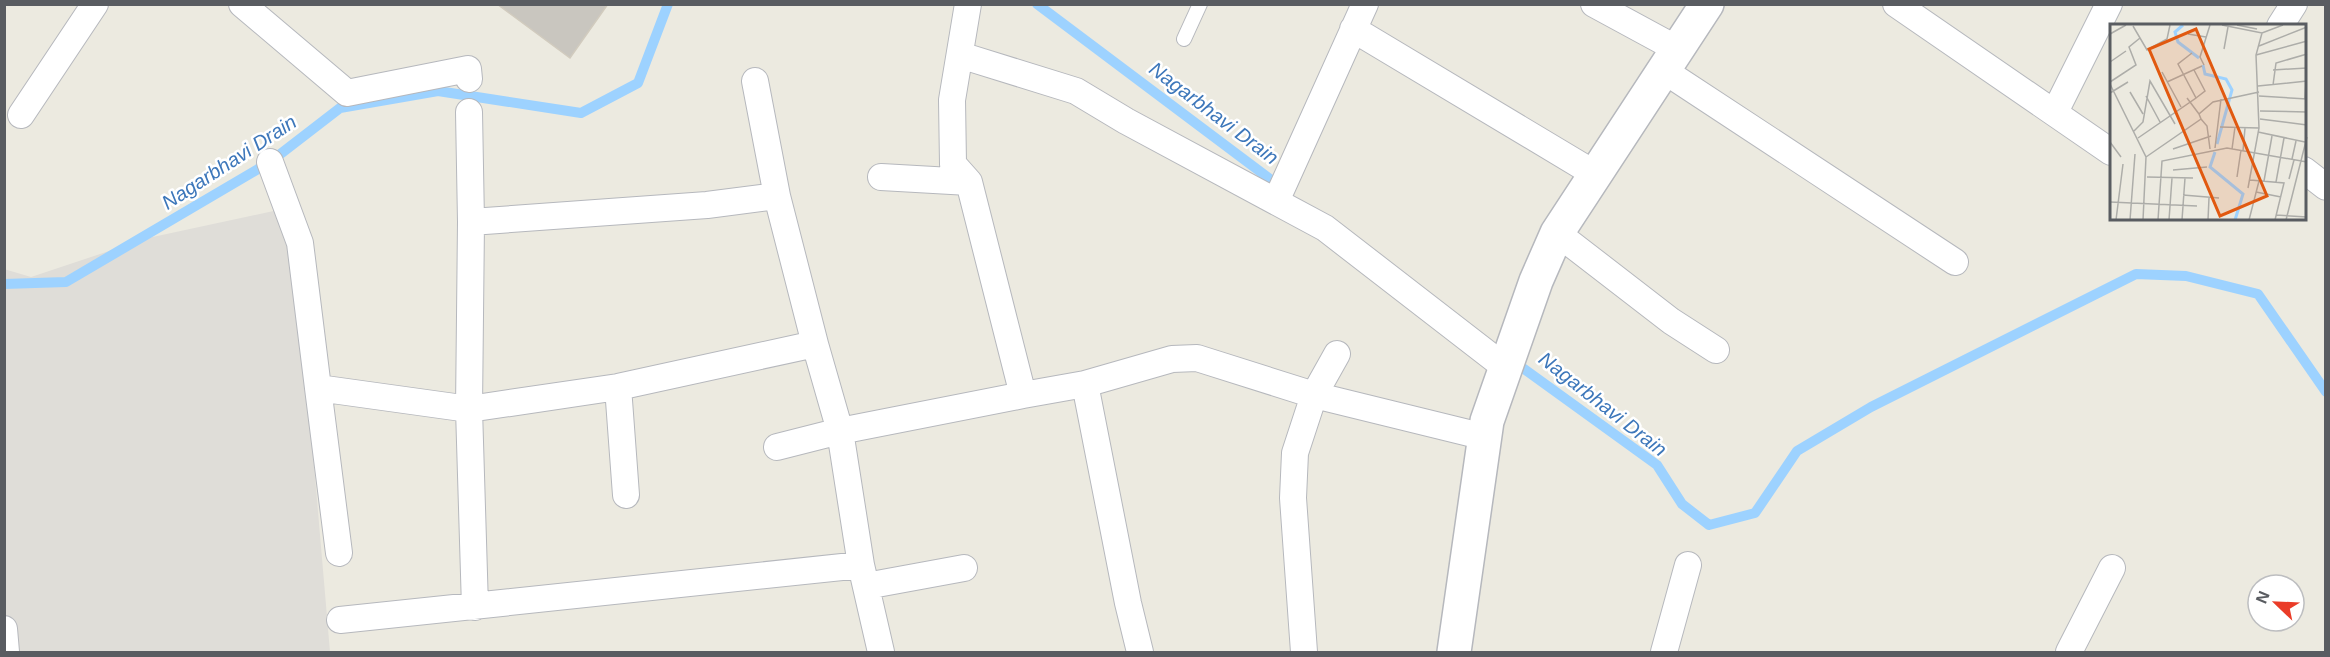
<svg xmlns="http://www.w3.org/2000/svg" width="2330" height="657" font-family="Helvetica,sans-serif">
  <rect width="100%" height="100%" fill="#eceae0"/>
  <path fill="#dfddd8" d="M292,207L330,652H5L4,269L31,277L148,238Z"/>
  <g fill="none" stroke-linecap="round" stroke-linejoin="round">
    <path stroke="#9dd2ff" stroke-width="10" d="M1037,4L1282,188
      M4,284L66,282L270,162L340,108L438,91L581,113L638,83L668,4
      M1513,361L1657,465L1682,504L1709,525L1755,513L1797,451L1871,407L2136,274L2186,276L2258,294L2326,392"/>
  </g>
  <path fill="#c9c6bf" stroke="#d1cbbe" stroke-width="1.5" d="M497,4H608L570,58Z"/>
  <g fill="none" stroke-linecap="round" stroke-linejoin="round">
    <g stroke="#b6b8bd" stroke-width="16">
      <path id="service" d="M1184,39L1200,4"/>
    </g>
    <g stroke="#b6b8bd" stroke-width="28">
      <path id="minor" d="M242,4L347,93L468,69L469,79
        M968,4L952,100L953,164L969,182L1023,395L1085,384L1128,603L1140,652
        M1594,4L1677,49
        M1896,4L2111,152
        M2280,26L2294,4
        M1353,29L1595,174
        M960,55L1076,91L1126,121L1325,228L1506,368
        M1663,70L1955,262
        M755,81L777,196
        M469,112L471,222L469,409L475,607
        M2055,112L2109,4
        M21,115L95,4
        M270,162L300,243L318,388L469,409L618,387L815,344L840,431L861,565L881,652
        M2304,170L2326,187
        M881,177L969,182
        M1277,199L1365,4
        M471,222L707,205L777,196L815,344
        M1557,233L1671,321L1716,350
        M1085,384L1172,359L1197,358L1314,395L1485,437
        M618,387L626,495
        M318,388L339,553
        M777,447L840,431L1023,395
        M866,586L964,568
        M340,620L861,565
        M4,629L6,652
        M1304,652L1293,498L1295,453L1314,395L1337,354
        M1664,652L1688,565
        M2069,652L2112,568"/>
    </g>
    <g stroke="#b6b8bd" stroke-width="36">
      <path id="tertiary" d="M1454,652L1487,421L1536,281L1557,233L1707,4"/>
    </g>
    <use href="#service" stroke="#fff" stroke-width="14"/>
    <use href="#minor" stroke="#fff" stroke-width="26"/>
    <use href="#tertiary" stroke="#fff" stroke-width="33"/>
  </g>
  <g text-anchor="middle" stroke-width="5" stroke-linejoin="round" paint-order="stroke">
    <g font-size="20" font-style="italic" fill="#3d77ba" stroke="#fff">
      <text transform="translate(1214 113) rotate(37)" y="7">Nagarbhavi Drain</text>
      <text transform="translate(229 162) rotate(-33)" y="7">Nagarbhavi Drain</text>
      <text transform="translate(1603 404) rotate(38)" y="7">Nagarbhavi Drain</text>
    </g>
  </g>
  <g transform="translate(2110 24)">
    <rect width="196" height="196" fill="#eceae0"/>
    <path fill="none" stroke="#9dd2ff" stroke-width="3" d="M73,1L65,8L68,18L89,34M93,41L95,50L116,55L122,66L107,120M105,128L100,143L133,170L125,196"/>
    <path fill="none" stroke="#adada9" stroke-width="1.5" d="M112,1L152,9L173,1M127,1L147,5M23,2L37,26L57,15L60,1M0,10L16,1M78,10L96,13M149,22L197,3M114,25L118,3M146,31L197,17M0,38L16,27M94,41L90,33L100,1M84,46L95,67L86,74M163,46L197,44M52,48L71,83M0,58L26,41L19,23L30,14M57,58L92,42M0,60L36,133L33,196M163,61L166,39L197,30M148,62L197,57M20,68L33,90M0,69L18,58M36,72L50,98M149,72L197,75M77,74L89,90M195,75L196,57M150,87L197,88M91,95L97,102L100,125M150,95L197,101M110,103L149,104M24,107L33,98L40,57L65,100M148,108L195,118M28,114L86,74L68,40L82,29M0,118L11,133M105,124L111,75M63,125L101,112M122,125L125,103M133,127L135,104M36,133L91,95L89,90L103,78L149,68M182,135L186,117M63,146L97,143M37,153L83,154M127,153L131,126M179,155L184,136M140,156L174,159L165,196M154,157L162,112M166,158L174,114M138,164L149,104L146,31L152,9M146,168L171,173M73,171L109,174M0,178L87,182M166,191L197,193M6,196L13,140M20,196L25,130M48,196L52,137L117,124L197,138M59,196L62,154M72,196L75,154M98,196L99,174M139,196L149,157M176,196L197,113"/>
    <path fill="#e15910" fill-opacity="0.15" stroke="#e15910" stroke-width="3" d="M86,5L157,172L110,192L39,25Z"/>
    <rect width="196" height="196" fill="none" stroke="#595c61" stroke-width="3"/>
  </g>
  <rect width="2330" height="657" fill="none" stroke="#595c61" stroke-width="12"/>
  <g transform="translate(2276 603) rotate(293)"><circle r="28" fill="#ffffff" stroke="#bdbec0" stroke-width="1.5"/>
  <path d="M0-4.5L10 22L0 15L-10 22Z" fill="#ea3c28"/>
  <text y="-9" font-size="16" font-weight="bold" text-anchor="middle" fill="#595c61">N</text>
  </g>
</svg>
